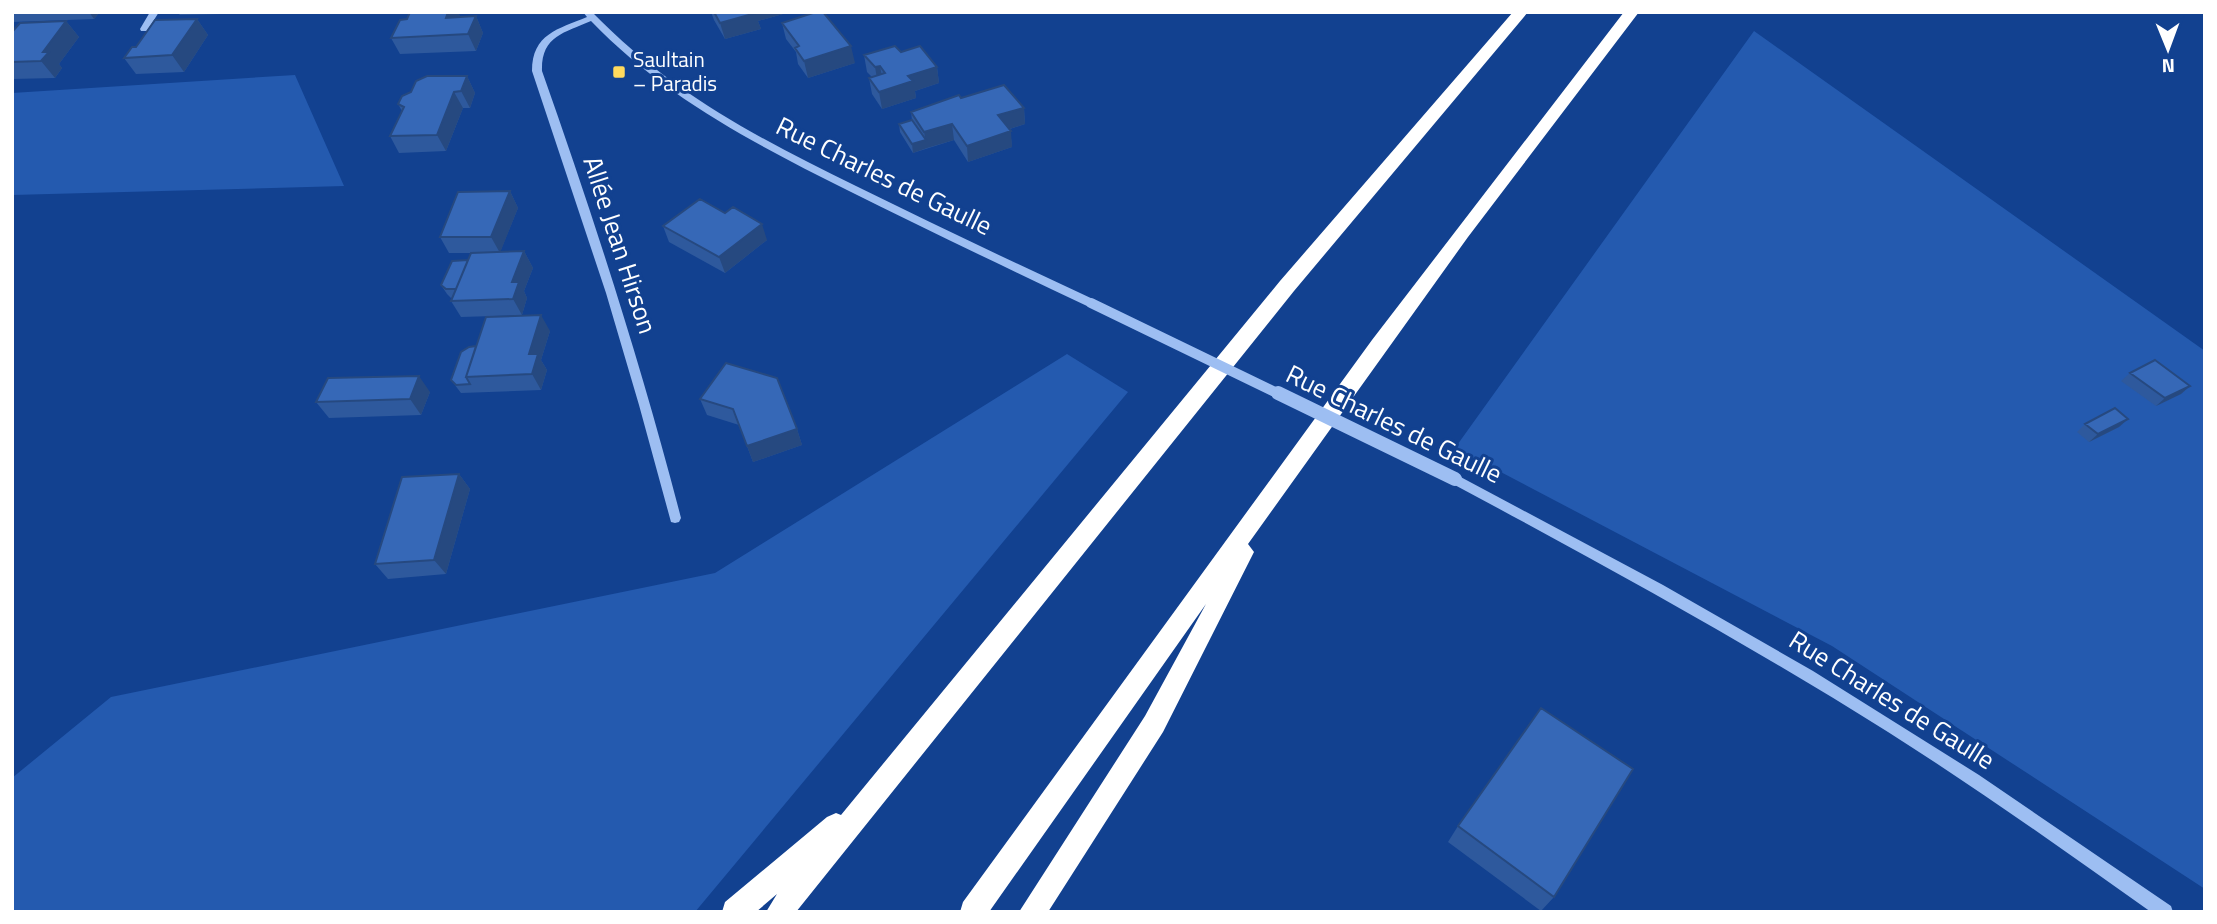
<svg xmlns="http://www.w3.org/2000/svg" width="2217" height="924" font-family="'Titillium Web',sans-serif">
  <rect width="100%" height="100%" fill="#124190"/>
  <path fill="#245aaf" d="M1754,31L2205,351V889L1832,646L1455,448Z
    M295,75L344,186L12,195V93Z
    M1067,354L1128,392L695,912H12V778L111,697L715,573Z"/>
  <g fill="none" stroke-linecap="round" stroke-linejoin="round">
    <path fill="#9dbef2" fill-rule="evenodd" d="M150,12H159L147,31H141L140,29Z
      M583,12H592C671,93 756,137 856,186C935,225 1015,263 1095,300L1097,303L1091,307L1087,306C1007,268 927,230 847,190C755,144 664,97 591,21C564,33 541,36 542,71C594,218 642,367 681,518L679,522L675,523L671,522L639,405L606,293L532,71C532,34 558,29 587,17Z
      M1455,474L1663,585L1813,671L1979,775L2171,906L2173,912H2151C2065,851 1978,789 1888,732C1746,643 1599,562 1451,483L1449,479L1451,475Z"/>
    <path fill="#fff" fill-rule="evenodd" d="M1513,12H1528L1294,291L796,912H766L777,894L756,912H722L725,902L827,817L836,813L841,815L1280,281Z
      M1624,12H1639L1468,237L1248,544L1254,552L1163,732L1048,912H1019L1145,716L1206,604L989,912H960L963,902L1372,340Z"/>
    <path stroke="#9dbef2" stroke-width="10" d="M1091,303L1281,395"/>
    <path stroke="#9dbef2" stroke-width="14" d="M1278,393L1455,479"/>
  </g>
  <path fill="#2e599d" d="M12,12H100L94,19L12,22Z
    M177,12H223L222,14L180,15Z
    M410,12H458L460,17L476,16L483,33L476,51L400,54L391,38L407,19Z
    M711,12H790L758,21L761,29L725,39L714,20Z
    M197,19L208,35L184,72L136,74L124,58L136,47Z
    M66,21L79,37L59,64L62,68L55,78L12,79V32Z
    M782,23L855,63L808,78L798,64L796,52L786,39Z
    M901,52L937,67L939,83L915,91L916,98L882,109L872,94L869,78L872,77L867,72L864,55Z
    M467,76L475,93L470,108H463L446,151L399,153L390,136L402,111L398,104Z
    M1024,108L1025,124L1010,129L1012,147L968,162L954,140L913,153L900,132L899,124L912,120L911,112Z
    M510,191L518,208L500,252L524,251L533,268L524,291L527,298L522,315L461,317L451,301L453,297L451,298L447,294L441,285L468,260L471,253H449L440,237Z
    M663,226L767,240L725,273L669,242Z
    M550,331L541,360L547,370L541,390L461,393L451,380L476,346Z
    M2130,373L2190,386L2181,394L2156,406L2121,381Z
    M430,392L421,415L329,418L316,402Z
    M700,399L797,429L802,445L753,462L739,425L707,415Z
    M2128,419L2119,427L2089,442L2077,432L2085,424Z
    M459,474L470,489L446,574L388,579L375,564Z
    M1458,826L1554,897L1541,911L1448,842Z"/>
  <path fill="#264980" d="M89,12H100L94,19Z
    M448,12H458L461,18H446Z
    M754,12H790L758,21L761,29L725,39L720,23Z
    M476,16L483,33L476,51L468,34Z
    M197,19L208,35L184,72L172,55Z
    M66,21L79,37L59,64L62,68L55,78L41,61L43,52Z
    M851,46L855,63L808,78L804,61Z
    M880,66L883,82L878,84L875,67Z
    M937,67L939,83L915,91L916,98L882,109L879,92L908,76Z
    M467,76L475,93L470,108L461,91Z
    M454,92L463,108L446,151L437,135Z
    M1024,108L1025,124L1000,132L998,115Z
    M952,124L954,140L927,148L924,132Z
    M1011,131L1012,147L968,162L967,146Z
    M926,140L927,148L913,153L912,144Z
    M510,191L518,208L500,253L491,237Z
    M762,224L767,240L725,273L719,257Z
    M524,251L533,268L524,291L527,298L522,315L513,299L512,282Z
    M541,315L550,331L541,360L547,370L541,390L532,374L529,354Z
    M419,376L430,392L421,415L410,399Z
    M2190,386L2181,394L2156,406L2165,398Z
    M2128,419L2119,427L2089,442L2098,434Z
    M797,429L802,445L753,462L747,446Z
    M459,474L470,489L446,574L434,560Z"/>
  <path fill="#3668b7" stroke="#264980" stroke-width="2" d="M410,12H448L446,18L476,16L468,34L391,38L400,20L407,19Z
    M714,12H756V13L720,23Z
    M816,12H823L851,46L804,61L795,48L799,46L782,23Z
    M197,19L172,55L124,58L132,47H136L155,20Z
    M66,21L43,52H49L41,61L12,62V32L20,23Z
    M895,46L901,52L920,46L937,67L908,76L913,81L879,92L869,78L885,73L880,66L875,67L864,55Z
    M427,76H467L461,91L454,92L437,135L390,136L404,107L398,104L402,96L411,92L416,81Z
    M1004,85L1024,108L998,115L1011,131L967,146L952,124L924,132L911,112L959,95L961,98Z
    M912,120L926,140L912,144L899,124Z
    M510,191L491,237H440L458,192Z
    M700,199L725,213L733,207L762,224L719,257L663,226Z
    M524,251L512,282H519L513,299L451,301L471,253Z
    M468,260L456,289H446L441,285L452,261Z
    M541,315L529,354H538L532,374L466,377L486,317Z
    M476,346L466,377L470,384L456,385L451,380L461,352L469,347Z
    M2155,360L2190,386L2165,398L2130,373Z
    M726,363L777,378L797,429L747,446L733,409L700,399Z
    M419,376L410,399L316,402L328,378Z
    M2115,408L2128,419L2098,434L2085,424Z
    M459,474L434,560L375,564L402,477Z
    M1541,708L1633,769L1554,897L1458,826Z"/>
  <rect fill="#ffda5e" stroke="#124190" stroke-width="2.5" x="612" y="65" width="14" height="14" rx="3.5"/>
  <g text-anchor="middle" stroke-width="6" stroke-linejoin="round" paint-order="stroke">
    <g font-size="21" fill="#fff" stroke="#124190" text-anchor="start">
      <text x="633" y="67">Saultain<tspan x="633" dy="24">– Paradis</tspan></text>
    </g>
    <g font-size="26" fill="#fff" stroke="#124190">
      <text transform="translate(884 176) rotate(26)" y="9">Rue Charles de Gaulle</text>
      <text transform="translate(620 245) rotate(72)" y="9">Allée Jean Hirson</text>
      <text transform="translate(1394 424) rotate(26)" y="9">Rue Charles de Gaulle</text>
      <text transform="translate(1892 700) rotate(32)" y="9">Rue Charles de Gaulle</text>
    </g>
  </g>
  <rect width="2217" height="924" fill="none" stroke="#ffffff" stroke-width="28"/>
  <g transform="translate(2168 49) rotate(179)" stroke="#124190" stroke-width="5" paint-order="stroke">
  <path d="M0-5L12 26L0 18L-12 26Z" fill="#ffffff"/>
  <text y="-10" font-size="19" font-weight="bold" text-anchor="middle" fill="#ffffff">N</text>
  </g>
</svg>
